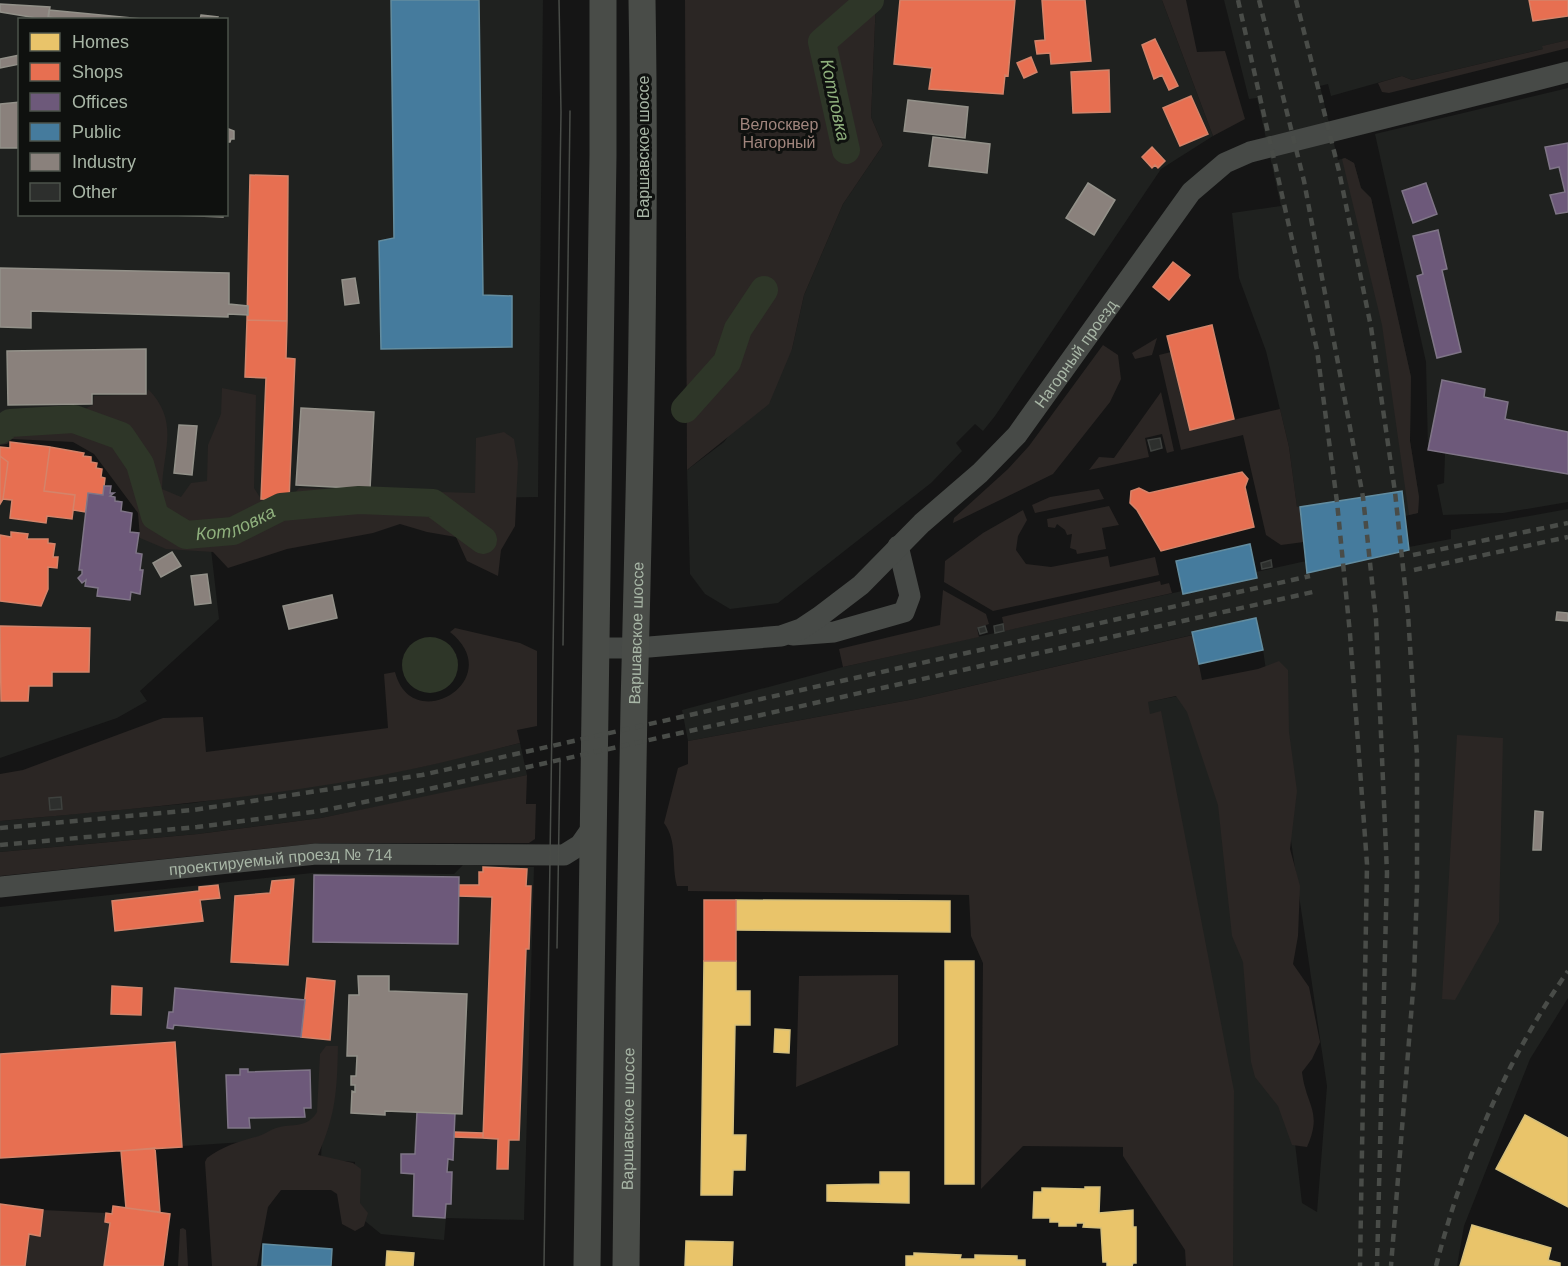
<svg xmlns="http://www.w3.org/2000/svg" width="1568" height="1266" font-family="Arial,sans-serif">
  <rect width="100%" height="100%" fill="#151515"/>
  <path fill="#1f211f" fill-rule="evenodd" d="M0,0H543L538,497L165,503L131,418L0,420ZM20,20H226V214H20Z
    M876,0H1162L1213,136L1161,169L995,416L983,431L975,424L956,443L962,451L931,483L778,603L730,609L705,594L690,574L687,470L724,442L792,349L804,295L843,204L883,145L871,117Z
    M1224,0H1568V40L1543,46V49L1412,80L1402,76L1331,96L1328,84L1320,86L1338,160L1345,158L1354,163L1361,188L1371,198L1411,377L1410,441L1419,497L1418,513L1405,516L1409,547L1451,539V530L1568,509V998L1530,1059L1464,1226L1457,1266H1224L1184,878L1147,702L1204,691L1286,1066L1302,1203L1317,1212L1327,1086L1263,650L1199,664L1192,635L915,699L688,741L682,710L843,667L1182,591L1176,561L1250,544L1256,572L1306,561L1300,508H1297L1289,447L1266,351L1239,278L1232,213L1281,206L1257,98L1249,99Z
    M1568,88V502L1503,513L1443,515L1437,485L1444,483L1445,453L1428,450L1426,362L1375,134Z
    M10,442L84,453V456L91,457V462L97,463L101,477L105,478V485L111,486L110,493H114L110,496L122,502L121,511L132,513L130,532L211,549L219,619L140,691L147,701L117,718L0,758V447L9,448Z
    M520,743L527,775L431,796L321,818L198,834L0,852V821L193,803L317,785L421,767Z
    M463,865L534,867L524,1220L446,1218L444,1240L381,1234L360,1217L354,1205L355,1162L321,1159L322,1137L0,1158V907L312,873L454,874Z"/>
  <path fill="#2b2624" d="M685,0H876L871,117L883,145L843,204L804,295L792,349L769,404L687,470Z
    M1162,0H1186L1197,52L1225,51L1245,119L1213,136Z
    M1568,40V48L1389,93L1382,92L1378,83L1402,76L1412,80L1543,49L1542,46Z
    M1345,158L1354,163L1361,188L1371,198L1411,377L1410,441L1419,497L1418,513L1409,515L1382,325L1342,159Z
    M1157,338L1152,355L1135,359L1132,353Z
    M1103,345L1118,355L1121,379L1110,402L1053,474L953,523L954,518L1008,469L1029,446Z
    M1171,352L1190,430L1280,409L1289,447L1297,507H1300L1304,542L1281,545L1266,535L1243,435L1181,450L1159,355Z
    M222,388L256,395L254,488L261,499L289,500L299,488L475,493L476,438L504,432L514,439L518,463L515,526L501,550L498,576L467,561L456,537L427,532L400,524L373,533L287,549L228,568L213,552L166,549L140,538L138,513L94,454L73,442L12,439L7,444L0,445V413L67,417L93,405L94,396L147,394L148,389C180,422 163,449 162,489L181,497L191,483L207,481L208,445L221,414Z
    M1161,392L1174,451L1167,453L1162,434L1145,438L1149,457L1089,470L1099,457L1114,458Z
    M1099,489L1104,499L1035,513L1032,505L1050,497Z
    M1109,506L1119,525L1102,528L1106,549L1077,554L1076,550L1070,548L1072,534L1067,535L1065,530L1057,524L1055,528L1048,527L1047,519Z
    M1023,510L1027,520L1018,536L1016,550L1026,564L1051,567L1108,556L1110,567L1155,557L1159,575L993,611L944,582L945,561L983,533Z
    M1160,581L1161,585L1169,583L1172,593L1005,631L1002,617Z
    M943,590L986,614L989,624L977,628L979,637L843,667L839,649L940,625Z
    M455,628L520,643L537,651V726L517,730L520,743C487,751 455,760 422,767C284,797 141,808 0,821V774L23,770L163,718L203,717L206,752L388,728L384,674L395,672C412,738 509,679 450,632Z
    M1193,635L1202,680L1258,669L1279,661L1288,670L1289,732L1297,791L1290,849L1300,886L1298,936L1293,964L1309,987L1320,1042L1312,1059L1302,1072C1306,1106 1323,1111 1307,1147L1292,1145L1278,1106L1255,1077L1251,1062L1243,962L1232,936L1218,805L1187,712L1176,696L1148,702L1150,714L1161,711L1234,1091L1233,1266H1186L1185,1250L1123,1156V1147L1023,1146L981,1189L983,963L971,936L969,895L688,891V886H677C671,864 678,842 664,823L678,768L688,764V741L915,699Z
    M1457,735L1503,738L1499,922L1455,1000L1442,999Z
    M527,775L526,804H536L535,839L529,843H320L0,876V852L198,834L321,818Z
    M898,975V1045L796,1087L799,976Z
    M326,1046H338C337,1091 336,1114 318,1155L353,1163L361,1169L360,1203L368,1213L364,1226L355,1231L342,1224L337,1194L331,1190H281L268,1207L257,1266H212L205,1162L207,1158C223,1146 241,1141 259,1136C265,1134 270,1130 276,1128C292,1123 307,1129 317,1112L320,1054Z
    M43,1210L106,1213L105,1222L110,1223L104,1266H25L29,1234L40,1235Z
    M183,1228L186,1230L188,1266H178L180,1229Z"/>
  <path fill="#2e3628" d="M402 665a28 28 0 1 1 56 0a28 28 0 1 1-56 0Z"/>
  <path fill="#e9c46a" stroke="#d6c07c" stroke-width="1.5" d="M736,900L950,901V932L736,930Z
    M704,961H736V991H750V1025H735L733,1135H746L745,1170H733L732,1195H701Z
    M945,961H974V1184H945Z
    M775,1029L790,1030L789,1053L774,1052Z
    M1525,1115L1568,1138V1207L1496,1169Z
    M880,1172H909V1203L827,1201V1185L880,1184Z
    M1085,1187H1100L1099,1213L1133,1210V1227H1136V1263H1133L1132,1266H1107V1262H1103L1101,1228L1083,1227L1084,1223H1076V1226H1059V1222H1050V1218H1033L1034,1192H1042V1188L1085,1189Z
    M1472,1225L1551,1248L1548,1260L1560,1263V1266H1460Z
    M686,1241L733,1242L732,1266H685Z
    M387,1251L414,1253L413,1266H386Z
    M914,1253L961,1255L960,1259H975V1255L1017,1256V1260H1025V1266H906V1256H914Z"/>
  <path fill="#e76f51" stroke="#d4846a" stroke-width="1.5" d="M900,0H1015L1008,76L1005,75L1003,94L929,89L932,68L894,64Z
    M1042,0H1085L1091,61L1051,64L1050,53L1037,54L1035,41L1045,40Z
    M1529,0H1568V16L1533,21Z
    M1155,39L1178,86L1169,90L1162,75L1154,79L1142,45Z
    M1031,57L1037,72L1024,78L1017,63Z
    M1109,70L1110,112L1073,113L1071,72Z
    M1191,96L1208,134L1180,146L1163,108Z
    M1152,147L1165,161L1158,168L1155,165L1152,168L1142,157Z
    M250,175L288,176L287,321L247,320Z
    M1173,262L1190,275L1169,300L1153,287Z
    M247,320L287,321L286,358L295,359L289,500L261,499L266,378L245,377Z
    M1212,325L1234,419L1190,430L1167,336Z
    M10,442L50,447L44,491L75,495L72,519L47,516L46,523L10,518L12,500L3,499L8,462L0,456V447L10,448Z
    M50,447L84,453L83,456L91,457V462L97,463L96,468L102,469L101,477L105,478L103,495L88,493L85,512L73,510L75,495L44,491Z
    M0,456L8,462L3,499L0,504Z
    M1242,472L1248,479L1245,487L1254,527L1161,551L1137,510L1130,503L1131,491L1139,488L1149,493Z
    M11,532L28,534L27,539H48V543L55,544L53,557H58L57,568L48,567V589L41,606L0,601V535L11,537Z
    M0,626L90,628L89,672H52V686H29L28,701H1Z
    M483,867L527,869L526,886H531L529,949H526L519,1140H509L508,1169H497L498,1139L483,1138L492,897L458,896V885H479V872H483Z
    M294,879L288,965L231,962L235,896L270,893L272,881Z
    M218,885L220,898L200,900L203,921L115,931L112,901L199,891V887Z
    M704,900H736V961H704Z
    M307,978L335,981L330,1040L301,1037Z
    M112,986L142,988L141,1015L111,1014Z
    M175,1042L182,1147L0,1158V1054Z
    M454,1132L483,1133V1138L454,1137Z
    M155,1148L160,1212L126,1208L121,1151Z
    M0,1204L43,1210L40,1236L29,1234L25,1266H0Z
    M113,1206L170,1214L163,1266H104L110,1223L105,1222L106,1213L112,1214Z"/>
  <path fill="#6d597a" stroke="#7f7587" stroke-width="1.5" d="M1568,143V212L1556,214L1550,195L1565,192L1559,167L1550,169L1545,147Z
    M1426,183L1437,214L1413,223L1402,191Z
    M1438,230L1447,269L1442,270L1461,352L1437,358L1417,276L1423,274L1413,236Z
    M1442,380L1485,389L1484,397L1508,402L1505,419L1568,432V474L1428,450Z
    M104,486H111L110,493H114L110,496L115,497V501L122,502L121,511L132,513L130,532L139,533L136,553L142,554L140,570H143L140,594L131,592L130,600L97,596L98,588L85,586L86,580L82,583L78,578L82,574V570H79L88,493L103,495Z
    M314,875L459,877L458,944L313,942Z
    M175,988L305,1000L301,1037L174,1025L173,1029L167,1028L169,1012H173Z
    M240,1069H248V1072L310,1070L311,1108H304L305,1117L249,1118L250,1128H228L226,1075H240Z
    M417,1112L455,1113L453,1160L448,1159L447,1172H452L451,1204H446L445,1218L413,1216L414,1174L401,1173V1154H415Z"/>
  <path fill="#457b9d" stroke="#638da0" stroke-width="1.5" d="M391,0H479L483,295L512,296V347L381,349L379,241L394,238Z
    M1402,491L1409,550L1307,573L1300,507Z
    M1250,544L1257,578L1183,594L1176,561Z
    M1256,618L1263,650L1199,664L1192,632Z
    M263,1244L332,1249L331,1266H262Z"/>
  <path fill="#8a817c" stroke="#939189" stroke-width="1.5" d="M0,4L50,7L48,20L0,12Z
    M49,10L153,20H70L48,17Z
    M201,15L218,17L217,20H200Z
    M20,55V64L0,68V59Z
    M908,100L968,107L965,138L904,131Z
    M20,102V148H0V104Z
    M226,128L234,131V139H231L230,142H226Z
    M933,137L990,144L987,173L929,166Z
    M1088,183L1115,200L1094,235L1066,218Z
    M145,214H223V217Z
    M0,268L229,273V304L248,306V315L228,314V317L31,311V328L0,327Z
    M355,278L359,303L345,305L342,280Z
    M146,349V394H92V404L8,405L7,351Z
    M301,408L374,412L370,489L296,485Z
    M179,425L197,426L192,475L174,473Z
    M172,552L181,566L161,577L153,563Z
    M207,574L211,603L195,605L191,576Z
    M332,595L337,618L289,629L283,606Z
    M1557,612L1568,613V621L1556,620Z
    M1535,811L1543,812L1541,850H1533Z
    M358,976H389V991L467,994L462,1114L385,1111V1115L351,1113L352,1091L355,1092V1085H351V1076H356L357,1056H347L349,995H359Z"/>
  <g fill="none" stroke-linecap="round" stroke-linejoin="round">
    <g stroke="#2e3628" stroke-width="28">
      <path d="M846,150L822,42L870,0"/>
      <path d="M685,409L727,362L738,329L764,290"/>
      <path id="s1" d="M0,430L10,423L74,419L121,436L140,464L155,516L186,535L233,531L281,507L359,500L433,503L483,540"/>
    </g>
  </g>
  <path fill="#2d2f2d" stroke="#3e413e" stroke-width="1.5" d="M1160,438L1162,448L1151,451L1148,440Z
    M1271,560L1272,567L1262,569L1261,563Z
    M1003,624L1004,631L995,633L994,626Z
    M985,626L987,632L980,634L978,628Z
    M61,797L62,809L50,810L49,798Z"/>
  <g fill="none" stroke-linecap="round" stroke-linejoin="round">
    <g stroke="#474a47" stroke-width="21">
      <path d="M793,635L834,632L904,612L910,596L898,546"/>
      <path id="s2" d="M596,648H637L781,636L801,629L819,617L861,585L922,523L980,473L1017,435L1191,192L1225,163L1250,152L1568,72"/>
      <path id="s3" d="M0,887L316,854L564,855L580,845L594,825"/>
    </g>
    <g stroke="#494c48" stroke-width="27">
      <path d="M587,1266L603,155V0"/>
      <path id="s4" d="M626,1266C628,1079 630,893 634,706C640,471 646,235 642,0"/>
    </g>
    <path stroke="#494c48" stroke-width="1.5" d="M563,645L570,111
      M557,948L560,762
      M544,1266L561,112L559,0"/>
    <path stroke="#494c48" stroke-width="4.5" stroke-dasharray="8 6" stroke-linecap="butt" d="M1238,0L1317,350L1337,502L1350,634L1367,864L1360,1266
      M1259,0L1304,181L1363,497L1376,619L1387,873L1377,1266
      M1296,0L1339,171L1371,327L1395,492L1408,614L1417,756V886L1414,978L1391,1266
      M1413,555L1568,523
      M1414,570L1568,537
      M0,828L193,810L422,775L1310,576
      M0,845L197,827L320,811L429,789L1313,592
      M1436,1266C1463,1161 1506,1060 1568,971"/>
  </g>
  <g text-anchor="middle" stroke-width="6" stroke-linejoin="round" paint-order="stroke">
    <g font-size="16" fill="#a0857d" stroke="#0f110f">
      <text x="779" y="130">Велосквер<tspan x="779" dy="18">Нагорный</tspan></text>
    </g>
    <g font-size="16" fill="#a8b6a6" stroke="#0f110f">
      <text transform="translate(643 147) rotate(-90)" y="6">Варшавское шоссе</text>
      <text dy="6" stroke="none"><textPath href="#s2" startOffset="598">Нагорный проезд</textPath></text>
      <text dy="6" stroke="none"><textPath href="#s4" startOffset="633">Варшавское шоссе</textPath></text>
      <text dy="6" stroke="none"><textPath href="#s3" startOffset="282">проектируемый проезд № 714</textPath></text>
      <text dy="6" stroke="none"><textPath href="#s4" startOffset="147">Варшавское шоссе</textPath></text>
    </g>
    <g font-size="18" font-style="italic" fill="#8fb07d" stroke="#0f110f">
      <text transform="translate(835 100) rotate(78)" y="6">Котловка</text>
      <text dy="6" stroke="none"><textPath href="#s1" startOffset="302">Котловка</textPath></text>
    </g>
  </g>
  <rect x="18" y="18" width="210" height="198" fill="#0f110f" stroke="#4c534b" stroke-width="1.5"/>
  <rect x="30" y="33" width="30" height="18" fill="#e9c46a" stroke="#4c534b" stroke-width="1.5"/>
  <text x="72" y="48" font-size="18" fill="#a8b6a6">Homes</text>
  <rect x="30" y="63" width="30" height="18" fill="#e76f51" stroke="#4c534b" stroke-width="1.5"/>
  <text x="72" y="78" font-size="18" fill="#a8b6a6">Shops</text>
  <rect x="30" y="93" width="30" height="18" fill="#6d597a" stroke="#4c534b" stroke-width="1.5"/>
  <text x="72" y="108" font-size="18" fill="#a8b6a6">Offices</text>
  <rect x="30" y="123" width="30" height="18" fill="#457b9d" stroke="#4c534b" stroke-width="1.5"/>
  <text x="72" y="138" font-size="18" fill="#a8b6a6">Public</text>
  <rect x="30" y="153" width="30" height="18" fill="#8a817c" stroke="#4c534b" stroke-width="1.5"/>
  <text x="72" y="168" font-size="18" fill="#a8b6a6">Industry</text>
  <rect x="30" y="183" width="30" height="18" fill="#2d2f2d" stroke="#4c534b" stroke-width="1.5"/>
  <text x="72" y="198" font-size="18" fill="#a8b6a6">Other</text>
</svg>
